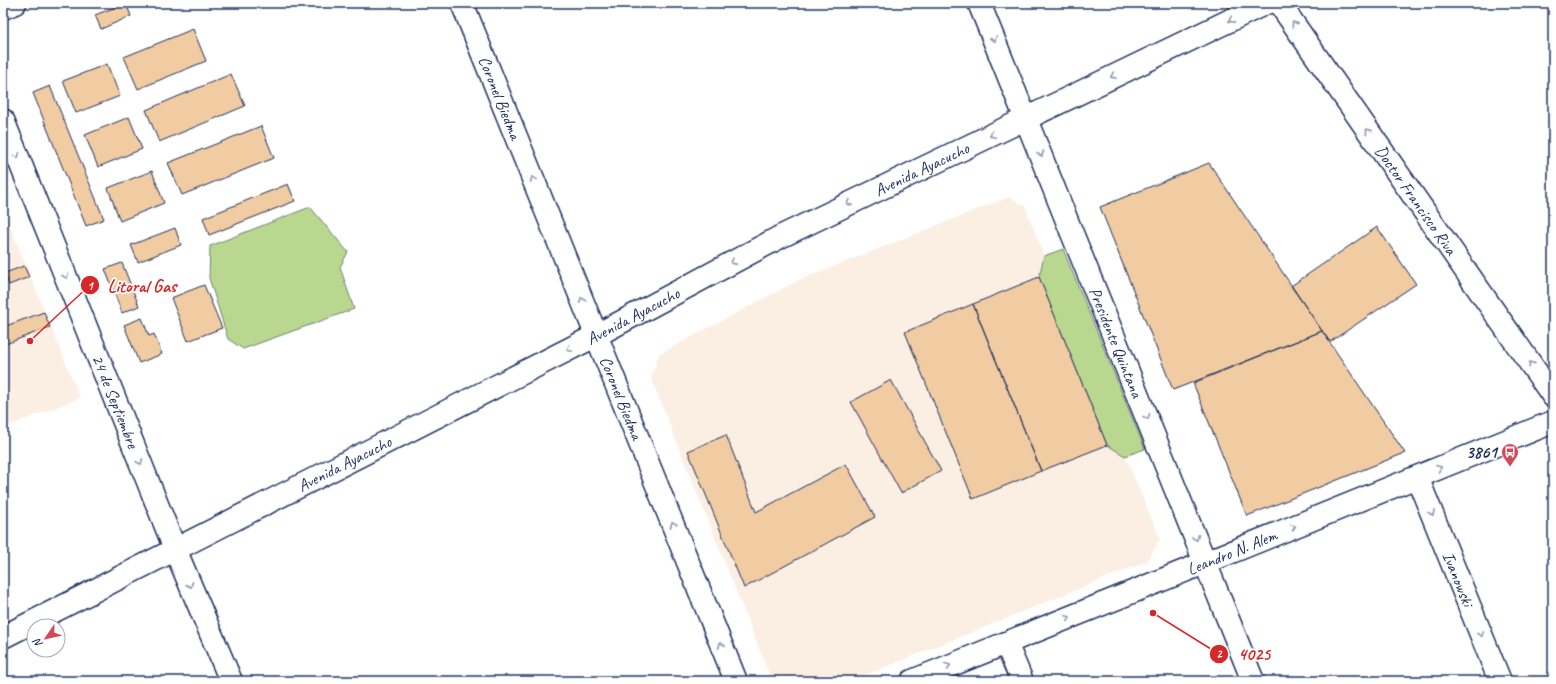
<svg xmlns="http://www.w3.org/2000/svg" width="1556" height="684" font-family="Caveat,sans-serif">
  <rect width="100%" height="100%" fill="#fff"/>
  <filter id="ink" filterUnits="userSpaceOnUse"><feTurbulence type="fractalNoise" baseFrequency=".025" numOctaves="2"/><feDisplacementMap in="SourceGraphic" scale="8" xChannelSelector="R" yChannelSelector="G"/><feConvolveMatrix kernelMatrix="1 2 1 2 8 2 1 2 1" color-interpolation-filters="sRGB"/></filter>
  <g filter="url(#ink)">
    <path fill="#fbefe3" d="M1009,197L1025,206L1044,256L1039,277L1107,445L1125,456L1160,538L1148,561L851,681H772L651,378L659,354L797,281Z
      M3,209L80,398L3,428Z"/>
    <path fill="#bad78f" stroke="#6a8376" d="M310,207L348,252L340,267L354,309L243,349L228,339L209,278L210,246Z
      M1063,249L1145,449L1125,456L1107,445L1039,277L1044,256Z"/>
    <path fill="#f1cba1" stroke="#1b2f5e" d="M126,3L131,16L101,29L95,15Z
      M193,29L206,61L138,89L124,57Z
      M107,64L120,96L76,113L63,81Z
      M231,74L245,106L159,142L146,110Z
      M50,86L104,219L86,226L33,93Z
      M129,117L142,149L98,167L85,135Z
      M261,126L274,158L182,195L168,163Z
      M1209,163L1322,331L1173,390L1100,207Z
      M152,171L164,203L120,221L108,188Z
      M288,184L295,201L209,235L203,218Z
      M1377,227L1416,284L1330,342L1291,286Z
      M175,228L181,245L138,262L131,245Z
      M122,263L139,306L122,313L105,269Z
      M24,266L29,277L9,285L5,273Z
      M1039,277L1107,445L1041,471L973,304Z
      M204,285L222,328L188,341L171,298Z
      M973,304L1041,471L973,499L905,332Z
      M44,312L50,327L3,345V327Z
      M142,318L149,336L154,334L162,354L139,363L124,325Z
      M1322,331L1405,453L1247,516L1193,383Z
      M891,380L941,471L901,493L851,402Z
      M726,435L756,512L846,464L875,517L744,588L688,451Z"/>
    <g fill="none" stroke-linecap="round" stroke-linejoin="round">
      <g stroke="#1b2f5e" stroke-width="25">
        <g id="minor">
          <path id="s1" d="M462,3L736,681"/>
          <path id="s2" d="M979,3L1253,681"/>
          <path id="s3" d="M1279,3L1553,396"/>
          <path d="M3,8L15,3"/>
          <path id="s4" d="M3,120L175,549L231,681"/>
          <path id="s5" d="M1417,477L1500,681"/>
          <path d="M1006,643L1022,681"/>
        </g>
      </g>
      <g stroke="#1b2f5e" stroke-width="25">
        <g id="major">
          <path id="s6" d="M3,637L597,335L780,237L1266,3"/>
          <path id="s7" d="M912,681L1553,422"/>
        </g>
      </g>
      <use href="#minor" stroke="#fff" stroke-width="22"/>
      <use href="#major" stroke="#fff" stroke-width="22"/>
    </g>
    <defs><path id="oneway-chevron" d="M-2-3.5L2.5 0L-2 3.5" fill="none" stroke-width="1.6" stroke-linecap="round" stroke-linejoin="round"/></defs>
    <g stroke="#8d97ae">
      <use href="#oneway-chevron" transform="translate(1231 20) rotate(154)"/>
      <use href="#oneway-chevron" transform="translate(1294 24) rotate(-125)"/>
      <use href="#oneway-chevron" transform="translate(994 39) rotate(68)"/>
      <use href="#oneway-chevron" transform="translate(1113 76) rotate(154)"/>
      <use href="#oneway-chevron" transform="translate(1368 131) rotate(-125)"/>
      <use href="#oneway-chevron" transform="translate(992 135) rotate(154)"/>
      <use href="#oneway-chevron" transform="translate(1041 154) rotate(68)"/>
      <use href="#oneway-chevron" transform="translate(17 156) rotate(68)"/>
      <use href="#oneway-chevron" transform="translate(533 179) rotate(-112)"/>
      <use href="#oneway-chevron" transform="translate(849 203) rotate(154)"/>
      <use href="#oneway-chevron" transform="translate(733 262) rotate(152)"/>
      <use href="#oneway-chevron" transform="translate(66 276) rotate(68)"/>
      <use href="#oneway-chevron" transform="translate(582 300) rotate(-112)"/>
      <use href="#oneway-chevron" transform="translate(569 349) rotate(153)"/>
      <use href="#oneway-chevron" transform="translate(1531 364) rotate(-125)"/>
      <use href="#oneway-chevron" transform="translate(1147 417) rotate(68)"/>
      <use href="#oneway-chevron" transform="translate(140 462) rotate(68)"/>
      <use href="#oneway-chevron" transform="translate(1439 468) rotate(-22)"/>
      <use href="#oneway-chevron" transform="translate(1432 513) rotate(68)"/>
      <use href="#oneway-chevron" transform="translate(673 524) rotate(-112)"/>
      <use href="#oneway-chevron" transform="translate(1293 527) rotate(-22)"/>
      <use href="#oneway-chevron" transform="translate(1196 538) rotate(68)"/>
      <use href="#oneway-chevron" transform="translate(190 585) rotate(67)"/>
      <use href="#oneway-chevron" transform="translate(1068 618) rotate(-22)"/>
      <use href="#oneway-chevron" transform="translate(1481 634) rotate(68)"/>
      <use href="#oneway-chevron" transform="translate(721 645) rotate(-112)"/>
      <use href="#oneway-chevron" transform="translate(948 666) rotate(-22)"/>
    </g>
  </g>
  <defs>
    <g id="bus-pin" transform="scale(0.9)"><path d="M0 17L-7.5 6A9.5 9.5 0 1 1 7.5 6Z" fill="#d1495b" stroke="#fff"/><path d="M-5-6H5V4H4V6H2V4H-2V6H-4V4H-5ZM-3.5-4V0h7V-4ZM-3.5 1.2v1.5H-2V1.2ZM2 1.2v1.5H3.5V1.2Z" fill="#fff"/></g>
  </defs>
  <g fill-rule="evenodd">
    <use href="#bus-pin" x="1510" y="452"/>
  </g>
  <g text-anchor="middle" stroke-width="3.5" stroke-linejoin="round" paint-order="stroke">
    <g font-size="17" fill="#1b2f5e" stroke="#fff">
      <text dy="6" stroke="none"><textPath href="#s1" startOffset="102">Coronel Biedma</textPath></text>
      <text dy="6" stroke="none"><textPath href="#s6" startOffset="1031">Avenida Ayacucho</textPath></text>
      <text dy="6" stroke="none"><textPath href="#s3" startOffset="240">Doctor Francisco Riva</textPath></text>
      <text dy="6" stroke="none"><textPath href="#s6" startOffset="707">Avenida Ayacucho</textPath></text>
      <text dy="6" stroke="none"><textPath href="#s2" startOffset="366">Presidente Quintana</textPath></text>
      <text dy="6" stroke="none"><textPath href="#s1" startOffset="426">Coronel Biedma</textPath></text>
      <text dy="6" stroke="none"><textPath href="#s4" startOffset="303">24 de Septiembre</textPath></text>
      <text dy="6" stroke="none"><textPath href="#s6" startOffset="383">Avenida Ayacucho</textPath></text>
      <text dy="6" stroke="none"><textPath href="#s7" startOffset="345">Leandro N. Alem</textPath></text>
      <text dy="6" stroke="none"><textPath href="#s5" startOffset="110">Ivanowski</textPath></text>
    </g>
    <g font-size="17" font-weight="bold" fill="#1b2f5e" stroke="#fff" text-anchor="end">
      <text x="1497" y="458">3861</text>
    </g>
  </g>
  <path fill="none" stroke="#d62828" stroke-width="1.5" d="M30 341L90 285M1153 613L1219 654"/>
  <g fill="#d62828" stroke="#fff" stroke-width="1.5">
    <circle cx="30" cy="341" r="4"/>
    <circle cx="1153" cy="613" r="4"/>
    <circle cx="90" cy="285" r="10"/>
    <circle cx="1219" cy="654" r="10"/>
  </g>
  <g font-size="12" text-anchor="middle" font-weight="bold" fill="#fff">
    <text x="90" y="290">1</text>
    <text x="1219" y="658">2</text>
  </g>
  <g font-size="18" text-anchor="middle" font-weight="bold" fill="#d62828" stroke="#fff" stroke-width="3.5" stroke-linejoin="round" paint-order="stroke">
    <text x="142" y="292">Litoral Gas</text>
    <text x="1254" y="660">4025</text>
  </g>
  <rect width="1556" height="684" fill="none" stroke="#fff" stroke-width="16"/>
  <rect x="8" y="8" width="1540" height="668" fill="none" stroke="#1b2f5e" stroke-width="1.5" filter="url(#ink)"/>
  <g transform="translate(46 638) rotate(236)"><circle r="19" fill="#ffffff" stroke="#a4acbf"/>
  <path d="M0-3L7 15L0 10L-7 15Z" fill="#d1495b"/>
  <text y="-6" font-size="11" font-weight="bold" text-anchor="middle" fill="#1b2f5e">N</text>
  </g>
</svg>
